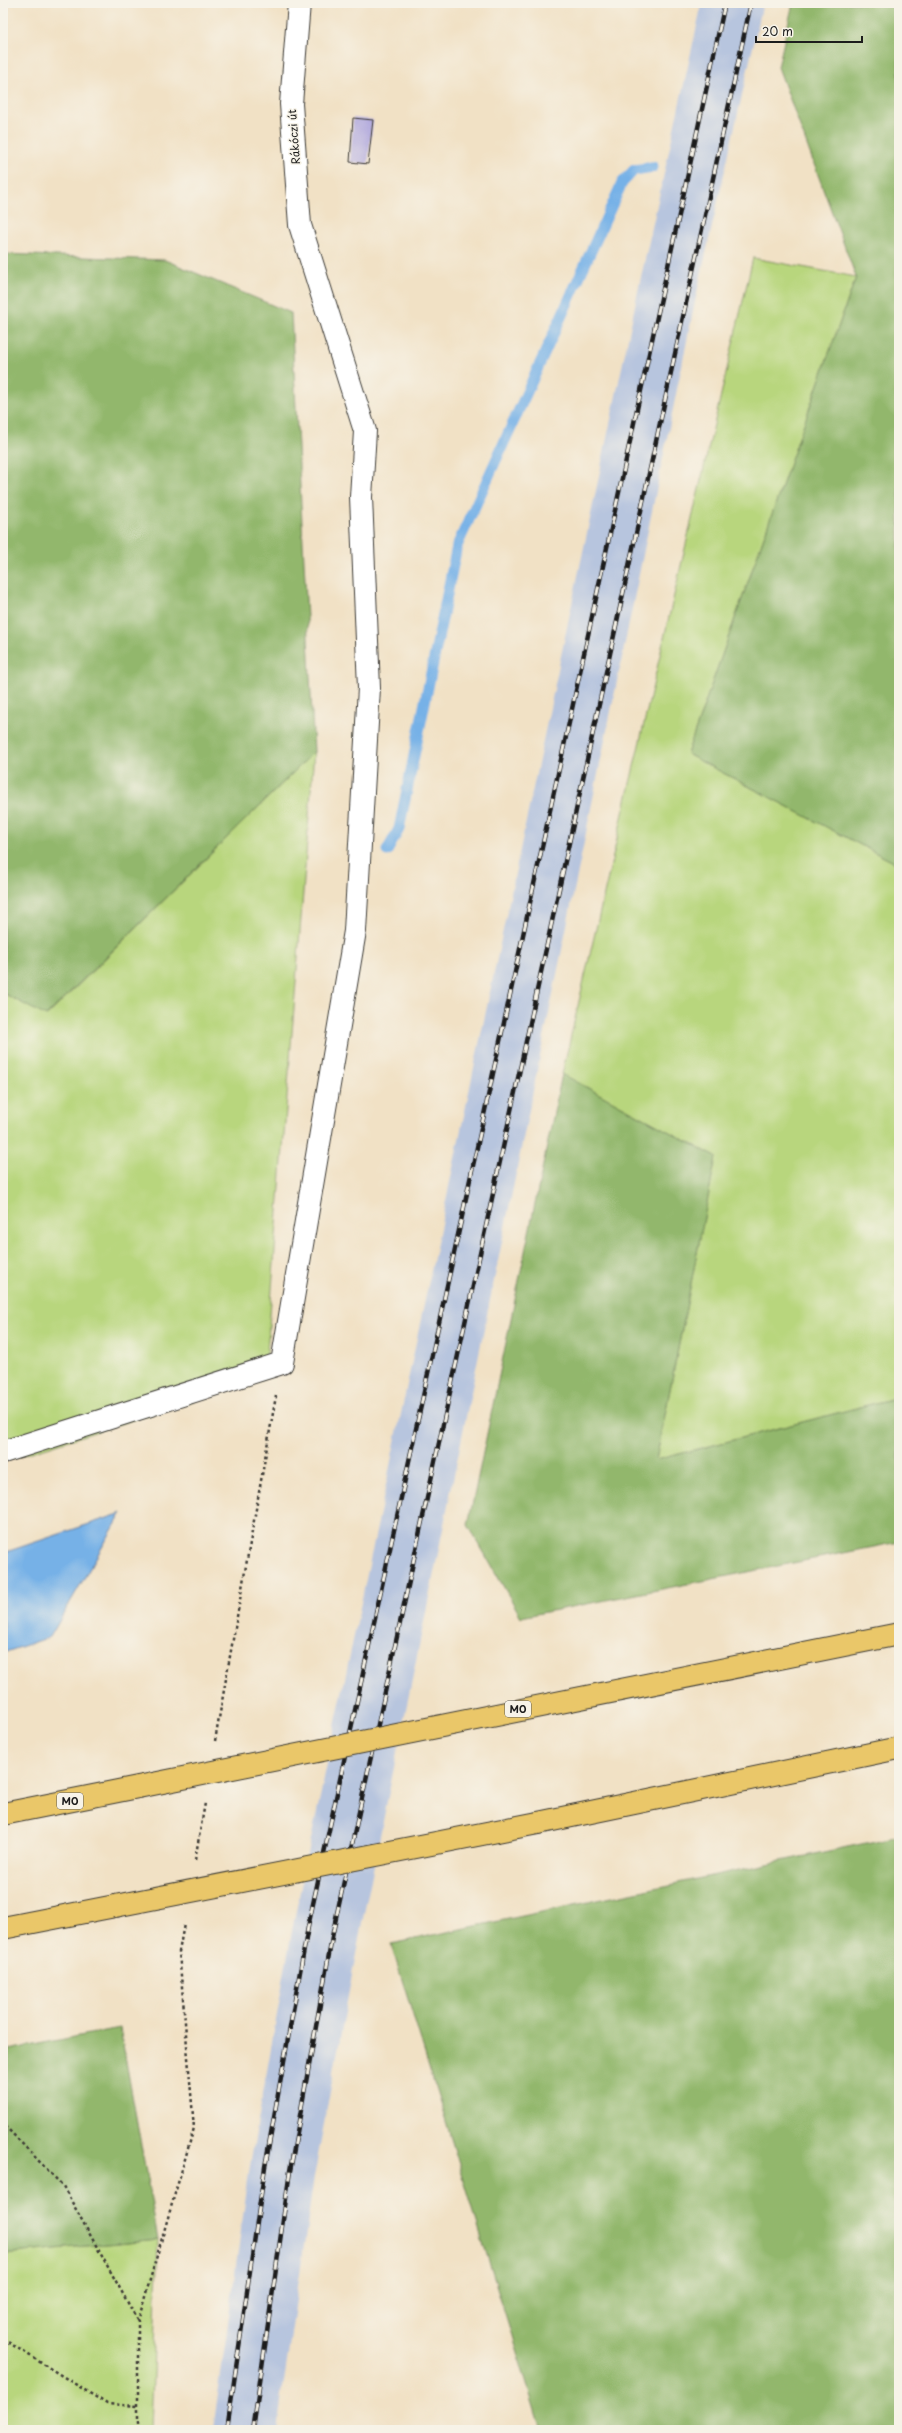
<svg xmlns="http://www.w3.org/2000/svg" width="902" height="2433" font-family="'Playpen Sans',sans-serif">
  <rect width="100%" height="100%" fill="#f7f3e8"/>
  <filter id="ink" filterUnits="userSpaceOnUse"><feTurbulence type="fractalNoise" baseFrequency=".025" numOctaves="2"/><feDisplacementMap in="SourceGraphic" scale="8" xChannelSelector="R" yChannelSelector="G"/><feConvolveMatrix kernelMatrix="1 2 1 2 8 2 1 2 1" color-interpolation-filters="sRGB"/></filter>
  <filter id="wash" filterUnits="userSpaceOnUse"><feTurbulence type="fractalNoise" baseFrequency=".012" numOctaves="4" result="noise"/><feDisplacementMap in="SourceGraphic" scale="16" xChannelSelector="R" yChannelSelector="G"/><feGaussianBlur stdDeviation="0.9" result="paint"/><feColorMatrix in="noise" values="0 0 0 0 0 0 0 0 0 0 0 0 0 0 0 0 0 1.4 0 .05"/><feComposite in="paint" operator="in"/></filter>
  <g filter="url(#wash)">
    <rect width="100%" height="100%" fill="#f1e1c5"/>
    <path fill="#b7c5de" d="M702,3H763L696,297L359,1938L314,2177L277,2430H213L250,2166L293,1925L641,277Z"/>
    <path fill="#b8d67d" stroke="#6a794c" d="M753,258L856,277L687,754L899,865V1397L656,1460L716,1157L562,1074Z
      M314,752L265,1378L3,1461V993L47,1016Z
      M158,2239L151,2430H3V2254Z"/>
    <path fill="#92b76c" stroke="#576a44" d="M793,3H899V865L687,754L856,277L778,67Z
      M3,254L165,260L291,313L314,752L46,1016L3,993Z
      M562,1074L716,1157L656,1460L899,1397V1542L521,1617L468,1525Z
      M899,1836V2430H541L391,1944Z
      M120,2028L158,2239L3,2254V2051Z"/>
    <path fill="#76b1e7" stroke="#496682" d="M122,1513L50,1637L3,1653V1553Z"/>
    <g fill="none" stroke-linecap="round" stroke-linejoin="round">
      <path stroke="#76b1e7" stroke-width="11" d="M387,851L399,829L457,546L622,183L634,170L653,167"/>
    </g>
    <g id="blocks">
      <path fill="#aba3dc" d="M353,118L373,120L368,164L350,162Z"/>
    </g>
  </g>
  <g filter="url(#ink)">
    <use href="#blocks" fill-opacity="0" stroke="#3c3a35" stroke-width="1"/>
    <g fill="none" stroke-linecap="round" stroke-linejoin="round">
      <g stroke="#3c3a35" stroke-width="24">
        <path id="street" d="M3,1452L282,1363L355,931L369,688L361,497L365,431L300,225L291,104L299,3"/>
      </g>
      <g stroke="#3c3a35" stroke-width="24">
        <path id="highway" d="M3,1814L138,1787
          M538,1823L899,1748
          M3,1928L115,1906"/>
      </g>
      <path stroke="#3c3a35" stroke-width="2.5" stroke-dasharray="3 3" stroke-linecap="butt" d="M215,1741L276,1396
        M195,1860L205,1803
        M3,2120L6,2127L63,2186L138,2321
        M3,2339L107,2404L138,2406
        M138,2430V2321L194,2128L179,1952L184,1924"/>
      <use href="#street" stroke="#fff" stroke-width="22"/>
      <use href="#highway" stroke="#eac769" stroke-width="22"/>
      <g stroke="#1c1c1c" stroke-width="4.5">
        <path id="rail" d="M227,2430L265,2167L308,1927L725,3
          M253,2430L290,2171L333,1932L751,3"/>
      </g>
      <use href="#rail" stroke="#f7f3e8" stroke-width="3" stroke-dasharray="9" stroke-linecap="butt"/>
      <g stroke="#3c3a35" stroke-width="24" stroke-linecap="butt">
        <path id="highway-bridge" d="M138,1787L899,1634
          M115,1906L538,1823"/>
      </g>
      <use href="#highway-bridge" stroke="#eac769" stroke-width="22"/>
    </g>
  </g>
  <g text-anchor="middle" stroke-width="3" stroke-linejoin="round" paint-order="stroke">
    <g fill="#f7f3e8" stroke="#5e5c59" stroke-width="1">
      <rect x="505" y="1701" width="26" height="16" rx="3"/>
      <rect x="57" y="1793" width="26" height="16" rx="3"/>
    </g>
    <g font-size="10" font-weight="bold" fill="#1c1c1c">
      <text x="518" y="1713">M0</text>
      <text x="70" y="1805">M0</text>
    </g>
    <g font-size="11" fill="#1c1c1c" stroke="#f7f3e8">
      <text transform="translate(294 137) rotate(-94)" y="4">Rákóczi út</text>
    </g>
  </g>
  <rect width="902" height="2433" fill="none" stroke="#f7f3e8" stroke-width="16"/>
  <path d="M756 36v6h106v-6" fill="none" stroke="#1c1c1c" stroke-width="2"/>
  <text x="762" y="36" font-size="12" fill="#1c1c1c" stroke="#f7f3e8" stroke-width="3" paint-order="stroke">20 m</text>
</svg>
